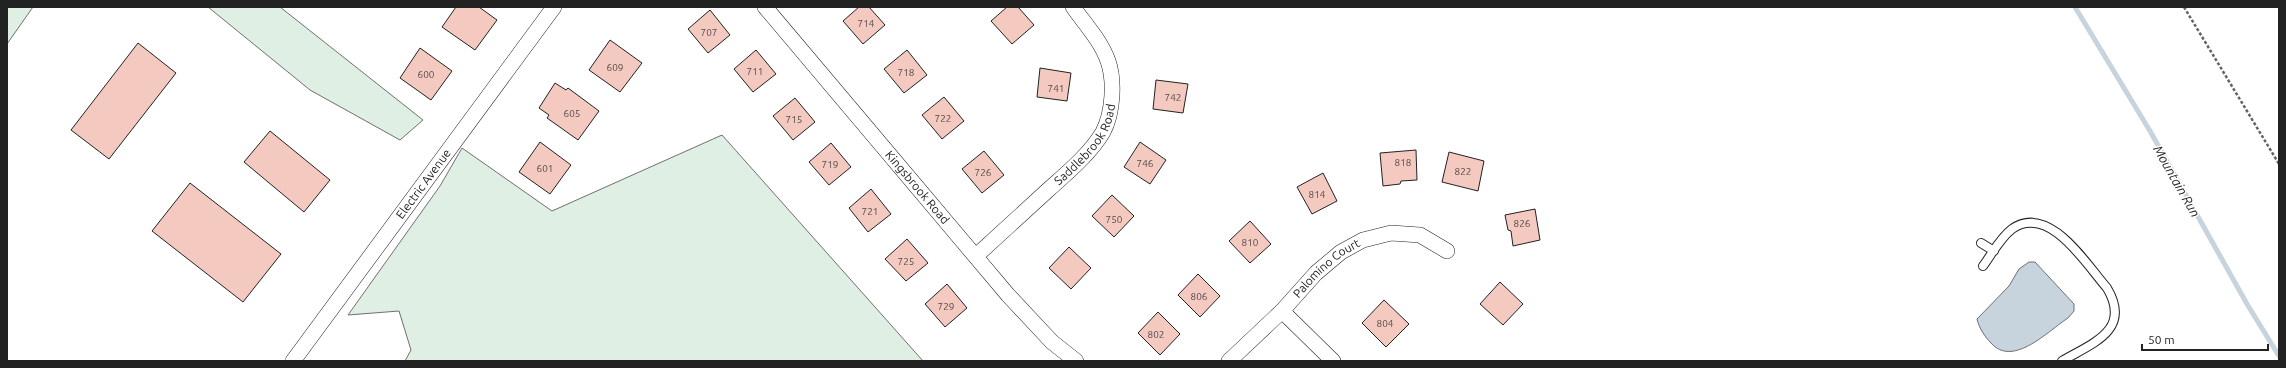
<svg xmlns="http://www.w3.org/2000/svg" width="2286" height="368" font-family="Ubuntu,sans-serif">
  <rect width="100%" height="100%" fill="#fff"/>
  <path fill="#e0efe3" stroke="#6f6f6f" d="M7,7H33L7,44Z
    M208,7H280L423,120L400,140L310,90Z
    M722,135L923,361H405L411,350L399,311L348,315L440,186L462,148L552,211Z"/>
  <path fill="#c7d3dd" stroke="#6f6f6f" d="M2029,262H2035L2074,304V311L2068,318C2048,331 2013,368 1991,343C1985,337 1979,328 1977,319L2009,286L2019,269Z"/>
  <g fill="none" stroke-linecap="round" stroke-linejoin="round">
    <path stroke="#c7d3dd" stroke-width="5" d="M2075,7L2150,131L2247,304L2279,356"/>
  </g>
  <path fill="#f3c9c0" stroke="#222" d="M456,7H479L497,20L475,50L442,27Z
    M859,7H869L885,25L863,44L843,21Z
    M1007,7H1018L1034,25L1012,44L991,21Z
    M710,10L730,35L708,53L688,29Z
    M610,40L642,63L620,92L589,70Z
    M138,43L176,73L109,159L71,130Z
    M420,48L452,71L431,100L400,78Z
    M756,50L776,74L753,92L734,69Z
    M907,50L927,75L904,93L884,69Z
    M1040,68L1071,73L1067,101L1037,97Z
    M1156,80L1188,84L1183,113L1153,109Z
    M555,83L566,90L568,88L599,111L578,140L547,118L549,115L539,108Z
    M944,97L964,121L942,139L922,115Z
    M795,98L815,122L793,140L773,116Z
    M270,131L330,180L304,212L244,162Z
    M540,142L571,165L550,194L519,172Z
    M1140,142L1166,160L1150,184L1124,167Z
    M831,143L851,167L829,185L809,162Z
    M1416,150L1417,180L1401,181L1400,184L1383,186L1380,153Z
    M984,151L1004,175L982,193L962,169Z
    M1449,152L1484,161L1478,191L1442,182Z
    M1323,173L1337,201L1312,214L1297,187Z
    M190,183L281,254L243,302L152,231Z
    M871,189L891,214L868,232L849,208Z
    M1112,195L1134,216L1114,237L1092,216Z
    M1535,209L1540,240L1513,246L1511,231L1508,230L1505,215Z
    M1250,221L1271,244L1250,263L1229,241Z
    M907,239L928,263L906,281L885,259Z
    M1069,247L1091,268L1071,289L1049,268Z
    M1198,274L1220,296L1200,317L1178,295Z
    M1500,282L1523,304L1503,325L1480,304Z
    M947,284L967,308L945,327L925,304Z
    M1384,300L1409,324L1386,347L1362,323Z
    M1158,312L1180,334L1160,355L1138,333Z"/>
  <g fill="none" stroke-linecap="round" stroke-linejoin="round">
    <g stroke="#222" stroke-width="10">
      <path id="lane" d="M1981,243L1994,251
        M1983,266C1992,254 2000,238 2012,229C2049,203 2086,264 2107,288C2132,330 2093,343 2062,361"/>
    </g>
    <g stroke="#222" stroke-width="16">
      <g id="street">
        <path id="s1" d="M765,7L1008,295L1052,342L1076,361"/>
        <path id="s2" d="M976,256C1000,234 1024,212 1048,190C1067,173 1090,154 1103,132C1113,113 1115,81 1108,61C1101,41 1085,24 1073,7"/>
        <path d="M1282,311L1333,361"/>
        <path id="s3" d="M293,361L554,7"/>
        <path id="s4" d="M1229,361L1282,311L1316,273L1341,252L1363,240L1391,233L1420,235L1447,251"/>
      </g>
    </g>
    <path stroke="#646464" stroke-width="2.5" stroke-dasharray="3 2" stroke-linecap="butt" d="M2184,7L2279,164"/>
    <use href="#lane" stroke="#fff" stroke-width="8"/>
    <use href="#street" stroke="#fff" stroke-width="15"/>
  </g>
  <g text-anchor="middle" stroke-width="3" stroke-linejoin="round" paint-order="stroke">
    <g font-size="10" fill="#564c4a">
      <text x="866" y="27">714</text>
      <text x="709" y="36">707</text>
      <text x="615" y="71">609</text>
      <text x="755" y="75">711</text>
      <text x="906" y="76">718</text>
      <text x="426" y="78">600</text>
      <text x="1056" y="92">741</text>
      <text x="1173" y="101">742</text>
      <text x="572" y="117">605</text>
      <text x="943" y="122">722</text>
      <text x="794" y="123">715</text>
      <text x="1403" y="166">818</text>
      <text x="1145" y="167">746</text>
      <text x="830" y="168">719</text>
      <text x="545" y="172">601</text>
      <text x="1463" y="175">822</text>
      <text x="983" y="176">726</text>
      <text x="1317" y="198">814</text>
      <text x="870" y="215">721</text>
      <text x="1114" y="223">750</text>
      <text x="1522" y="227">826</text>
      <text x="1250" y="246">810</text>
      <text x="906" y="265">725</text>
      <text x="1199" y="300">806</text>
      <text x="946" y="310">729</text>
      <text x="1385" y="327">804</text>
      <text x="1156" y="338">802</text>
    </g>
    <g font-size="12" fill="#222" stroke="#fff">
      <text dy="4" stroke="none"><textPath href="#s2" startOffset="158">Saddlebrook Road</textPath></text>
      <text dy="4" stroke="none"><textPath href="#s3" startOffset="220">Electric Avenue</textPath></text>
      <text dy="4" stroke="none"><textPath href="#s1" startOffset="236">Kingsbrook Road</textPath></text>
      <text dy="4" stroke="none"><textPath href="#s4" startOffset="135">Palomino Court</textPath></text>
    </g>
    <g font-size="13" font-style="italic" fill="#222" stroke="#fff">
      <text transform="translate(2177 181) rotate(60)" y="5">Mountain Run</text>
    </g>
  </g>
  <rect width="2286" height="368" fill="none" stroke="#222222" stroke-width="16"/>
  <path d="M2142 344v6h126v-6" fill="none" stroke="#222222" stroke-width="2"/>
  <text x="2148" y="344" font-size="12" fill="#222222" stroke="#ffffff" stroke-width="3" paint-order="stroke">50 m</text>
</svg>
